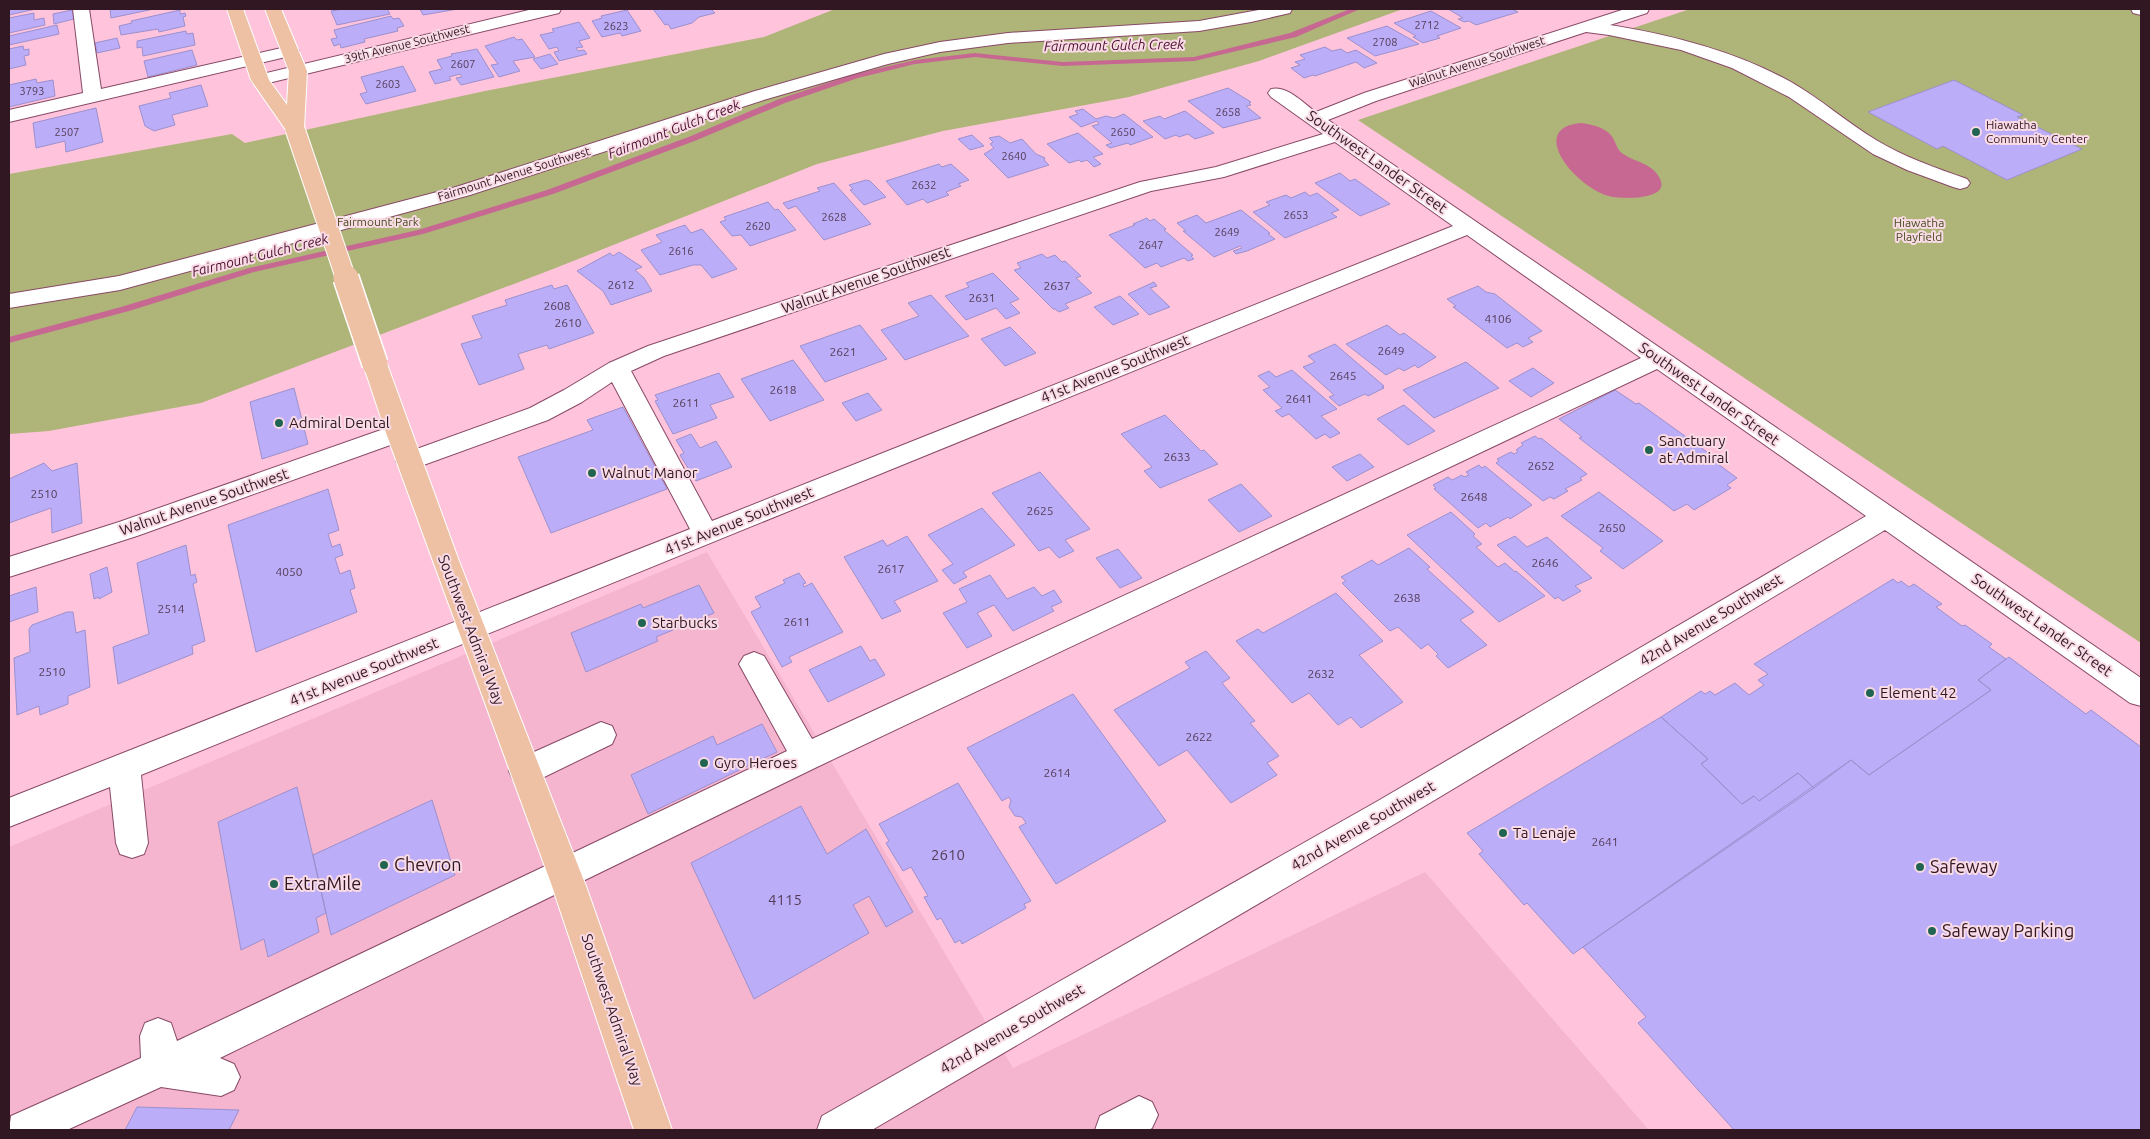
<svg xmlns="http://www.w3.org/2000/svg" width="2150" height="1139" font-family="Ubuntu,sans-serif">
  <rect width="100%" height="100%" fill="#ffc4db"/>
  <path fill="#f5b5cf" d="M707,552L1013,1068L1425,872L1649,1130H9V847Z"/>
  <path fill="#afb479" d="M835,9H1403L1259,61L1129,97L943,131L817,164L553,269L201,403L49,431L9,434V174L232,134L245,143L485,91L764,37Z
    M1690,9H2141V643L1358,120Z"/>
  <path fill="#c76893" d="M1582,123C1593,125 1609,128 1614,140C1617,146 1618,152 1625,155C1636,162 1649,163 1657,174C1677,200 1625,199 1613,197C1578,191 1524,127 1582,123Z"/>
  <g fill="none" stroke-linecap="round" stroke-linejoin="round">
    <path fill="#c76893" fill-rule="evenodd" d="M1350,9H1360L1296,37L1194,61L1063,66L975,57L915,64L858,78L785,103L697,140L553,194L423,234L254,272L129,311L9,343V337L121,307L249,268L418,230L547,190L691,136L779,99L855,74L915,60L975,53L1063,62L1194,57L1290,33Z"/>
  </g>
  <path fill="#bbadf7" stroke="#9c90cf" d="M9,9H36L9,15Z
    M110,9H154L111,18Z
    M343,9H387L390,14L337,25L331,11Z
    M420,9H458L423,15Z
    M653,9H711L715,13L699,17L692,23L671,29L668,24L665,25Z
    M1448,9H1512L1518,12L1476,25L1469,21L1464,22L1458,19L1463,18Z
    M72,10L74,19L54,24L53,14Z
    M180,10V14L185,13L186,16L183,17L185,26L159,32L158,29L121,35L119,26L132,23L131,21Z
    M627,10L641,31L622,36L620,33L602,37L592,21L602,18L601,16Z
    M1431,11L1461,28L1437,36L1440,38L1423,43L1413,37L1416,36L1394,23Z
    M34,13V20L44,18L45,25L9,33V18Z
    M391,16L393,19L399,18L404,26L397,28L398,31L364,39L365,42L341,48L340,44L334,46L331,39L337,38L334,30Z
    M579,22L590,38L579,41L583,47L576,48L578,51L584,50L587,54L559,61L554,52L559,51L557,47L549,49L540,35L554,32L552,29Z
    M57,25L59,34L9,45V36Z
    M1387,26L1419,44L1375,56L1347,38Z
    M186,31L187,34L193,33L195,45L143,56L142,47L137,48V41Z
    M514,37L517,40L522,39L535,57L513,61L520,71L499,77L491,65L498,64L485,46Z
    M117,38L120,48L97,53L95,43Z
    M23,46L24,50L29,49V55L24,56L26,65L9,69V49Z
    M1325,47L1332,51L1341,49L1347,53L1356,50L1377,63L1364,68L1356,62L1315,76L1313,75L1304,78L1291,68L1300,65L1295,62L1305,59L1300,55Z
    M477,49L494,77L461,85L456,78L462,77L460,74L449,77L451,80L435,84L429,72L442,69L437,60L452,56L451,54Z
    M192,50L197,65L148,77L144,61Z
    M550,54L558,64L541,69L533,59Z
    M403,66L416,91L366,104L360,94L367,92L361,77Z
    M36,79L37,83L53,80L55,96L9,107V85Z
    M1954,80L2023,115L2017,117L2082,149L2007,180L1943,146L1937,149L1868,112Z
    M201,85L208,106L172,115L175,125L154,131L145,126L139,106L171,98L169,93Z
    M1228,88L1251,102L1249,103L1251,105L1246,106L1261,118L1223,128L1188,101Z
    M96,108L103,142L66,152L65,141L36,148L33,123Z
    M1083,109L1096,119L1106,116L1114,118L1124,114L1153,137L1130,145L1128,143L1110,148L1106,145L1112,143L1092,126L1099,124L1097,121L1081,127L1069,117L1078,114L1075,111Z
    M1185,111L1214,133L1195,139L1188,134L1179,137L1176,135L1165,139L1143,121L1160,116L1164,119Z
    M1078,133L1103,154L1093,157L1101,164L1094,167L1087,160L1081,162L1079,160L1069,163L1047,144Z
    M972,135L984,146L970,150L958,139Z
    M999,136L1010,143L1022,139L1036,154L1045,158L1044,160L1049,165L1008,178L984,154L994,148L990,144L993,142L989,138Z
    M939,164L942,167L951,164L969,180L958,184L961,186L946,192L949,195L927,203L923,199L907,205L886,181Z
    M1340,173L1350,181L1355,179L1390,204L1360,216L1315,183Z
    M866,180L870,181L886,197L864,205L850,190L853,189L849,185Z
    M834,183L871,224L824,240L796,206L788,209L783,203L820,191L817,188Z
    M1305,192L1310,196L1317,193L1339,210L1331,213L1337,217L1285,238L1253,212L1270,205L1266,202L1286,195L1291,198Z
    M768,202L775,210L778,209L796,230L750,246L741,235L732,236L720,222L726,220L724,217Z
    M1241,210L1270,233L1268,234L1275,239L1247,251L1236,254L1233,251L1242,248L1240,246L1214,257L1183,231H1186L1177,223L1197,215L1206,223Z
    M1147,218L1150,221L1154,219L1166,229L1164,230L1193,255L1191,256L1194,259L1188,261L1184,258L1161,267L1157,263L1145,268L1109,235L1135,225L1133,224Z
    M685,225L691,233L702,229L737,269L712,278L701,265H693L660,275L641,250L662,242L656,235Z
    M619,252L642,267L635,270L644,278L652,291L611,305L603,291L577,271L610,253L613,256Z
    M1042,254L1047,258L1055,255L1062,262L1065,261L1081,276L1076,278L1092,293L1065,304L1069,308L1059,312L1055,309H1053L1014,270L1021,268L1017,263Z
    M993,273L1019,299L1010,303L1020,313L1006,319L996,308L966,320L945,296L969,287L966,283Z
    M1154,282L1157,286L1150,288L1170,307L1149,315L1128,294Z
    M552,285L554,289L567,285L594,333L549,349L547,345L518,354L524,369L479,385L461,344L482,338L472,316L507,305L505,300Z
    M1478,286L1486,292L1495,294L1542,331L1528,338L1533,342L1523,347L1517,343L1507,348L1453,307L1456,306L1447,299Z
    M931,295L969,336L905,360L881,330L919,316L908,303Z
    M1120,296L1139,314L1113,325L1094,307Z
    M860,325L887,359L825,382L800,346Z
    M1387,325L1400,335L1404,333L1436,357L1418,368L1415,365L1404,371L1399,368L1386,375L1346,344Z
    M1010,327L1036,353L1005,366L981,339Z
    M1335,344L1384,386L1382,387L1384,388L1368,396L1365,394L1339,406L1329,397L1334,395L1303,367L1315,362L1308,356Z
    M793,360L824,400L770,421L741,379Z
    M1466,362L1499,388L1434,418L1403,390Z
    M1533,368L1554,383L1531,397L1509,381Z
    M1292,370L1337,409L1321,416L1340,433L1330,438L1325,434L1316,439L1289,414L1282,417L1275,411L1282,408L1263,390L1270,387L1258,376L1269,371L1276,377Z
    M719,373L734,397L710,405L717,418L673,434L655,401L658,400L655,395Z
    M294,388L308,444L262,459L250,402Z
    M1615,390L1636,404L1639,403L1721,462L1718,464L1737,478L1727,485L1731,488L1694,510L1687,504L1674,511L1579,438L1582,437L1559,419Z
    M868,393L882,410L856,421L842,403Z
    M1404,405L1435,431L1408,445L1377,419Z
    M623,407L667,489L551,533L518,457L593,430L587,420Z
    M1165,415L1201,451L1204,450L1218,464L1160,488L1144,471L1152,467L1121,434Z
    M691,434L700,448L716,441L732,467L696,481L680,455L684,453L676,440Z
    M1535,436L1539,439L1541,438L1587,474L1580,478L1582,480L1565,489L1568,491L1554,499L1550,497L1543,501L1496,463L1499,461L1497,459L1511,452L1514,454L1518,452L1516,450L1523,445L1521,443Z
    M1360,454L1374,467L1347,481L1332,467Z
    M44,463L52,471L77,463L82,523L52,533L51,508L9,523V479Z
    M1479,465L1482,468L1485,466L1532,505L1510,519L1508,517L1490,527L1486,523L1478,528L1434,489L1436,488L1433,485L1448,477L1452,480L1462,475L1464,477L1469,475L1466,472Z
    M1040,472L1090,529L1065,540L1074,551L1059,558L1049,547L1039,551L992,493Z
    M1241,484L1272,516L1239,532L1208,500Z
    M328,489L339,530L328,534L332,547L340,544L343,555L335,558L340,574L350,570L355,588L350,590L357,612L256,652L228,525Z
    M1599,492L1663,541L1623,569L1600,551L1603,548L1561,516Z
    M982,508L1015,545L963,572L967,577L954,584L942,570L953,564L928,535Z
    M1451,512L1475,534L1473,536L1482,544L1476,547L1498,567L1505,563L1515,572L1516,571L1545,596L1499,622L1407,535Z
    M907,536L938,581L894,601L901,611L882,619L844,557L883,540L887,546Z
    M1515,536L1527,547L1547,537L1592,578L1575,586L1581,591L1563,601L1558,597L1555,599L1497,545Z
    M186,545L191,576L195,574L197,582L193,584L205,641L192,646L193,654L118,684L113,647L149,634L137,563Z
    M1409,548L1430,567L1427,569L1474,612L1460,620L1487,645L1448,668L1436,656L1438,654L1428,644L1421,649L1398,627L1390,631L1342,583L1346,581L1341,577L1372,560L1378,565Z
    M1118,549L1142,578L1120,588L1096,558Z
    M107,567L112,592L99,599V597L94,599L90,574Z
    M799,573L806,583L803,584L804,587L812,583L843,632L789,657L792,662L782,667L751,612L761,607L755,597L785,583L783,580Z
    M990,575L1007,599L1034,587L1042,596L1054,590L1062,602L1051,607L1054,611L1013,631L994,605L977,613L992,636L967,648L943,613L967,602L959,589Z
    M1893,579L1898,583L1901,581L1909,587L1914,584L1942,604L1936,607L1962,626L1965,625L1992,644L1989,647L2006,659L1978,680L1991,690L1869,775L1851,760L1814,788L1798,773L1759,801L1754,796L1742,804L1701,764L1708,759L1661,717L1701,691L1705,694L1710,691L1715,695L1735,683L1749,695L1764,685L1758,680L1768,674L1754,664Z
    M699,585L714,613L656,637L658,641L586,672L571,633L641,604L643,608Z
    M36,587L38,612L9,622V596Z
    M1336,593L1383,641L1359,655L1403,702L1361,728L1351,717L1338,725L1309,693L1292,703L1236,641L1258,629L1263,633Z
    M67,612H73L76,633L85,630L90,687L68,696V704L40,715L39,706L17,715L14,658L30,652L29,629L32,625Z
    M861,646L870,661L875,659L885,675L828,702L809,670Z
    M1206,651L1230,678L1222,683L1255,721L1250,723L1279,756L1267,763L1277,775L1231,803L1187,750L1159,766L1114,710L1190,668L1185,662Z
    M2009,657L2086,714L2091,710L2141,747V1130H1734L1638,1023L1646,1017L1583,947L1851,760L1869,775L1991,690L1978,680Z
    M1073,694L1166,821L1056,884L1019,827L1026,823L1022,817L1015,816L1009,807L1011,801L1009,797L1002,801L967,748Z
    M1661,717L1708,759L1701,764L1742,804L1754,796L1759,801L1798,773L1814,788L1573,954L1527,903L1524,905L1479,854L1483,851L1467,833Z
    M762,724L777,752L648,814L631,775L713,736L717,745Z
    M958,783L1031,901L1024,904L1026,908L962,944L960,940L955,943L941,918L937,920L924,897L928,896L911,867L903,871L886,843L889,841L879,824Z
    M297,787L326,913L316,918L319,932L268,957L264,939L241,950L218,822Z
    M432,800L455,875L331,935L313,855Z
    M801,806L827,854L866,829L913,912L886,927L869,896L853,905L869,933L754,999L691,863Z
    M137,1107L239,1110L229,1130H125Z"/>
  <g fill="none" stroke-linecap="round" stroke-linejoin="round">
    <g stroke="#884966" stroke-width="2">
      <path id="minor" d="M73,9H89L101,89L290,46L296,47L299,51L296,55L290,56L9,122V110L83,93Z
        M533,9H561L559,13L260,85L254,84L251,80L254,76Z
        M1264,9H1292L1290,13L1251,22L1199,31L1008,43L940,52L888,64L767,99L470,195L120,290L9,308V294L119,276L456,187L755,91L884,54L940,42L1008,33L1199,21Z
        M1625,9H1649L1647,13L1610,25C1672,35 1735,51 1791,82C1821,99 1846,122 1876,140C1904,157 1936,168 1967,179L1970,183L1967,187L1960,189L1953,187L1907,170L1873,154L1789,97L1732,68L1681,50L1609,35L1586,32L1376,101L1328,120L2141,678V706L2130,703L1885,530L1398,822L872,1130H817L822,1116L1376,802L1866,516L1657,369L817,767L220,1058L234,1064L240,1077L234,1090L221,1096L161,1087L67,1130H9L11,1116L141,1058L140,1036L145,1023L158,1018L171,1023L177,1041L787,751L739,664L744,656L754,652L764,656L812,739L1641,358L1467,235L141,775L148,843L144,854L132,858L120,854L116,843L110,787L9,827V798L690,529L612,382L582,402L548,420L418,467L409,470L400,467L396,461L400,455L530,408L564,390L609,363L648,346L1140,182L1216,167L1323,134L1271,97L1268,93L1271,89C1287,85 1303,103 1316,112L1364,93ZM1335,142L1453,226L712,521L631,371L664,356L1151,191L1224,177Z
        M2131,9H2141V15L2133,13Z
        M398,424L407,427L410,433L407,439L137,536L9,577V557L119,522Z
        M601,722L612,726L616,735L612,744L536,781L525,785L514,781L509,771L514,761Z
        M1139,1096L1152,1102L1158,1115L1152,1128L1149,1130H1095L1100,1116Z"/>
    </g>
    <g stroke="#fff" stroke-width="2">
      <path id="major" d="M227,9H243L269,80L287,105L289,71L265,9H281L307,71L304,129L302,133L295,135L288,133L251,80Z
        M375,356L383,359L387,364L459,561L586,886L672,1130H634L552,886L385,430L363,364L367,359Z"/>
    </g>
    <use href="#minor" fill="#fff" fill-rule="evenodd"/>
    <use href="#major" fill="#eec1a4" fill-rule="evenodd"/>
    <g stroke="#fff" stroke-width="21" stroke-linecap="butt">
      <path id="major-bridge-far1" d="M295,129L346,279"/>
    </g>
    <g stroke="#fff" stroke-width="28" stroke-linecap="butt">
      <path id="major-bridge" d="M346,278L375,364"/>
    </g>
    <use href="#major-bridge-far1" stroke="#eec1a4" stroke-width="19"/>
    <use href="#major-bridge" stroke="#eec1a4" stroke-width="25"/>
  </g>
  <g fill="#226452" stroke="#f9dbe6" stroke-width="2">
    <circle cx="1976" cy="132" r="5"/>
    <circle cx="279" cy="423" r="5"/>
    <circle cx="1649" cy="450" r="5"/>
    <circle cx="592" cy="473" r="5"/>
    <circle cx="642" cy="623" r="5"/>
    <circle cx="1870" cy="693" r="5"/>
    <circle cx="704" cy="763" r="5"/>
    <circle cx="1503" cy="833" r="5"/>
    <circle cx="384" cy="865" r="5"/>
    <circle cx="1920" cy="867" r="5"/>
    <circle cx="274" cy="884" r="5"/>
    <circle cx="1932" cy="931" r="5"/>
  </g>
  <g text-anchor="middle" stroke-width="4" stroke-linejoin="round" paint-order="stroke">
    <g font-size="11" fill="#543c57">
      <text x="1427" y="29">2712</text>
      <text x="616" y="30">2623</text>
      <text x="1385" y="46">2708</text>
      <text x="463" y="68">2607</text>
      <text x="388" y="88">2603</text>
      <text x="32" y="95">3793</text>
      <text x="1228" y="116">2658</text>
      <text x="67" y="136">2507</text>
      <text x="1123" y="136">2650</text>
      <text x="1014" y="160">2640</text>
      <text x="924" y="189">2632</text>
      <text x="1296" y="219">2653</text>
      <text x="834" y="221">2628</text>
      <text x="758" y="230">2620</text>
      <text x="1227" y="236">2649</text>
      <text x="1151" y="249">2647</text>
      <text x="681" y="255">2616</text>
    </g>
    <g font-size="12" fill="#311722" stroke="#f9dbe6">
      <text transform="translate(407 44) rotate(-14)" y="4">39th Avenue Southwest</text>
      <text transform="translate(1477 62) rotate(-18)" y="4">Walnut Avenue Southwest</text>
      <text transform="translate(514 174) rotate(-17)" y="4">Fairmount Avenue Southwest</text>
    </g>
    <g font-size="12" fill="#311722" stroke="#f9dbe6" text-anchor="start">
      <text x="1986" y="129">Hiawatha<tspan x="1986" dy="14">Community Center</tspan></text>
    </g>
    <g font-size="12" fill="#484b1f" stroke="#f9dbe6">
      <text x="378" y="226">Fairmount Park</text>
      <text x="1919" y="227">Hiawatha<tspan x="1919" dy="14">Playfield</tspan></text>
    </g>
    <g font-size="12" fill="#543c57">
      <text x="621" y="289">2612</text>
      <text x="1057" y="290">2637</text>
      <text x="982" y="302">2631</text>
      <text x="557" y="310">2608</text>
      <text x="1498" y="323">4106</text>
      <text x="568" y="327">2610</text>
      <text x="1391" y="355">2649</text>
      <text x="843" y="356">2621</text>
      <text x="1343" y="380">2645</text>
      <text x="783" y="394">2618</text>
      <text x="1299" y="403">2641</text>
      <text x="686" y="407">2611</text>
      <text x="1177" y="461">2633</text>
      <text x="1541" y="470">2652</text>
      <text x="44" y="498">2510</text>
      <text x="1474" y="501">2648</text>
      <text x="1040" y="515">2625</text>
      <text x="1612" y="532">2650</text>
      <text x="1545" y="567">2646</text>
      <text x="891" y="573">2617</text>
      <text x="289" y="576">4050</text>
      <text x="1407" y="602">2638</text>
      <text x="171" y="613">2514</text>
      <text x="797" y="626">2611</text>
      <text x="52" y="676">2510</text>
      <text x="1321" y="678">2632</text>
      <text x="1199" y="741">2622</text>
      <text x="1057" y="777">2614</text>
      <text x="1605" y="846">2641</text>
    </g>
    <g font-size="14" font-style="italic" fill="#4e1231" stroke="#f9dbe6">
      <text transform="translate(1114 45) rotate(-1)" y="5">Fairmount Gulch Creek</text>
      <text transform="translate(674 129) rotate(-21)" y="5">Fairmount Gulch Creek</text>
      <text transform="translate(260 255) rotate(-14)" y="5">Fairmount Gulch Creek</text>
    </g>
    <g font-size="15" fill="#311722" stroke="#f9dbe6">
      <text transform="translate(1377 162) rotate(35)" y="5">Southwest Lander Street</text>
      <text transform="translate(866 280) rotate(-19)" y="5">Walnut Avenue Southwest</text>
      <text transform="translate(1115 369) rotate(-22)" y="5">41st Avenue Southwest</text>
      <text transform="translate(1709 394) rotate(35)" y="5">Southwest Lander Street</text>
      <text transform="translate(204 502) rotate(-19)" y="5">Walnut Avenue Southwest</text>
      <text transform="translate(739 521) rotate(-22)" y="5">41st Avenue Southwest</text>
      <text transform="translate(1711 620) rotate(-31)" y="5">42nd Avenue Southwest</text>
      <text transform="translate(2042 625) rotate(35)" y="5">Southwest Lander Street</text>
      <text transform="translate(471 630) rotate(69)" y="5">Southwest Admiral Way</text>
      <text transform="translate(364 672) rotate(-22)" y="5">41st Avenue Southwest</text>
      <text transform="translate(1363 826) rotate(-30)" y="5">42nd Avenue Southwest</text>
      <text transform="translate(612 1010) rotate(71)" y="5">Southwest Admiral Way</text>
      <text transform="translate(1012 1029) rotate(-30)" y="5">42nd Avenue Southwest</text>
    </g>
    <g font-size="15" fill="#311722" stroke="#f9dbe6" text-anchor="start">
      <text x="289" y="428">Admiral Dental</text>
      <text x="1659" y="446">Sanctuary<tspan x="1659" dy="17">at Admiral</tspan></text>
      <text x="602" y="478">Walnut Manor</text>
      <text x="652" y="628">Starbucks</text>
      <text x="1880" y="698">Element 42</text>
      <text x="714" y="768">Gyro Heroes</text>
      <text x="1513" y="838">Ta Lenaje</text>
    </g>
    <g font-size="15" fill="#543c57">
      <text x="948" y="860">2610</text>
      <text x="785" y="905">4115</text>
    </g>
    <g font-size="18" fill="#311722" stroke="#f9dbe6" text-anchor="start">
      <text x="394" y="871">Chevron</text>
      <text x="1930" y="873">Safeway</text>
      <text x="284" y="890">ExtraMile</text>
      <text x="1942" y="937">Safeway Parking</text>
    </g>
  </g>
  <rect width="2150" height="1139" fill="none" stroke="#311722" stroke-width="20"/>
</svg>
